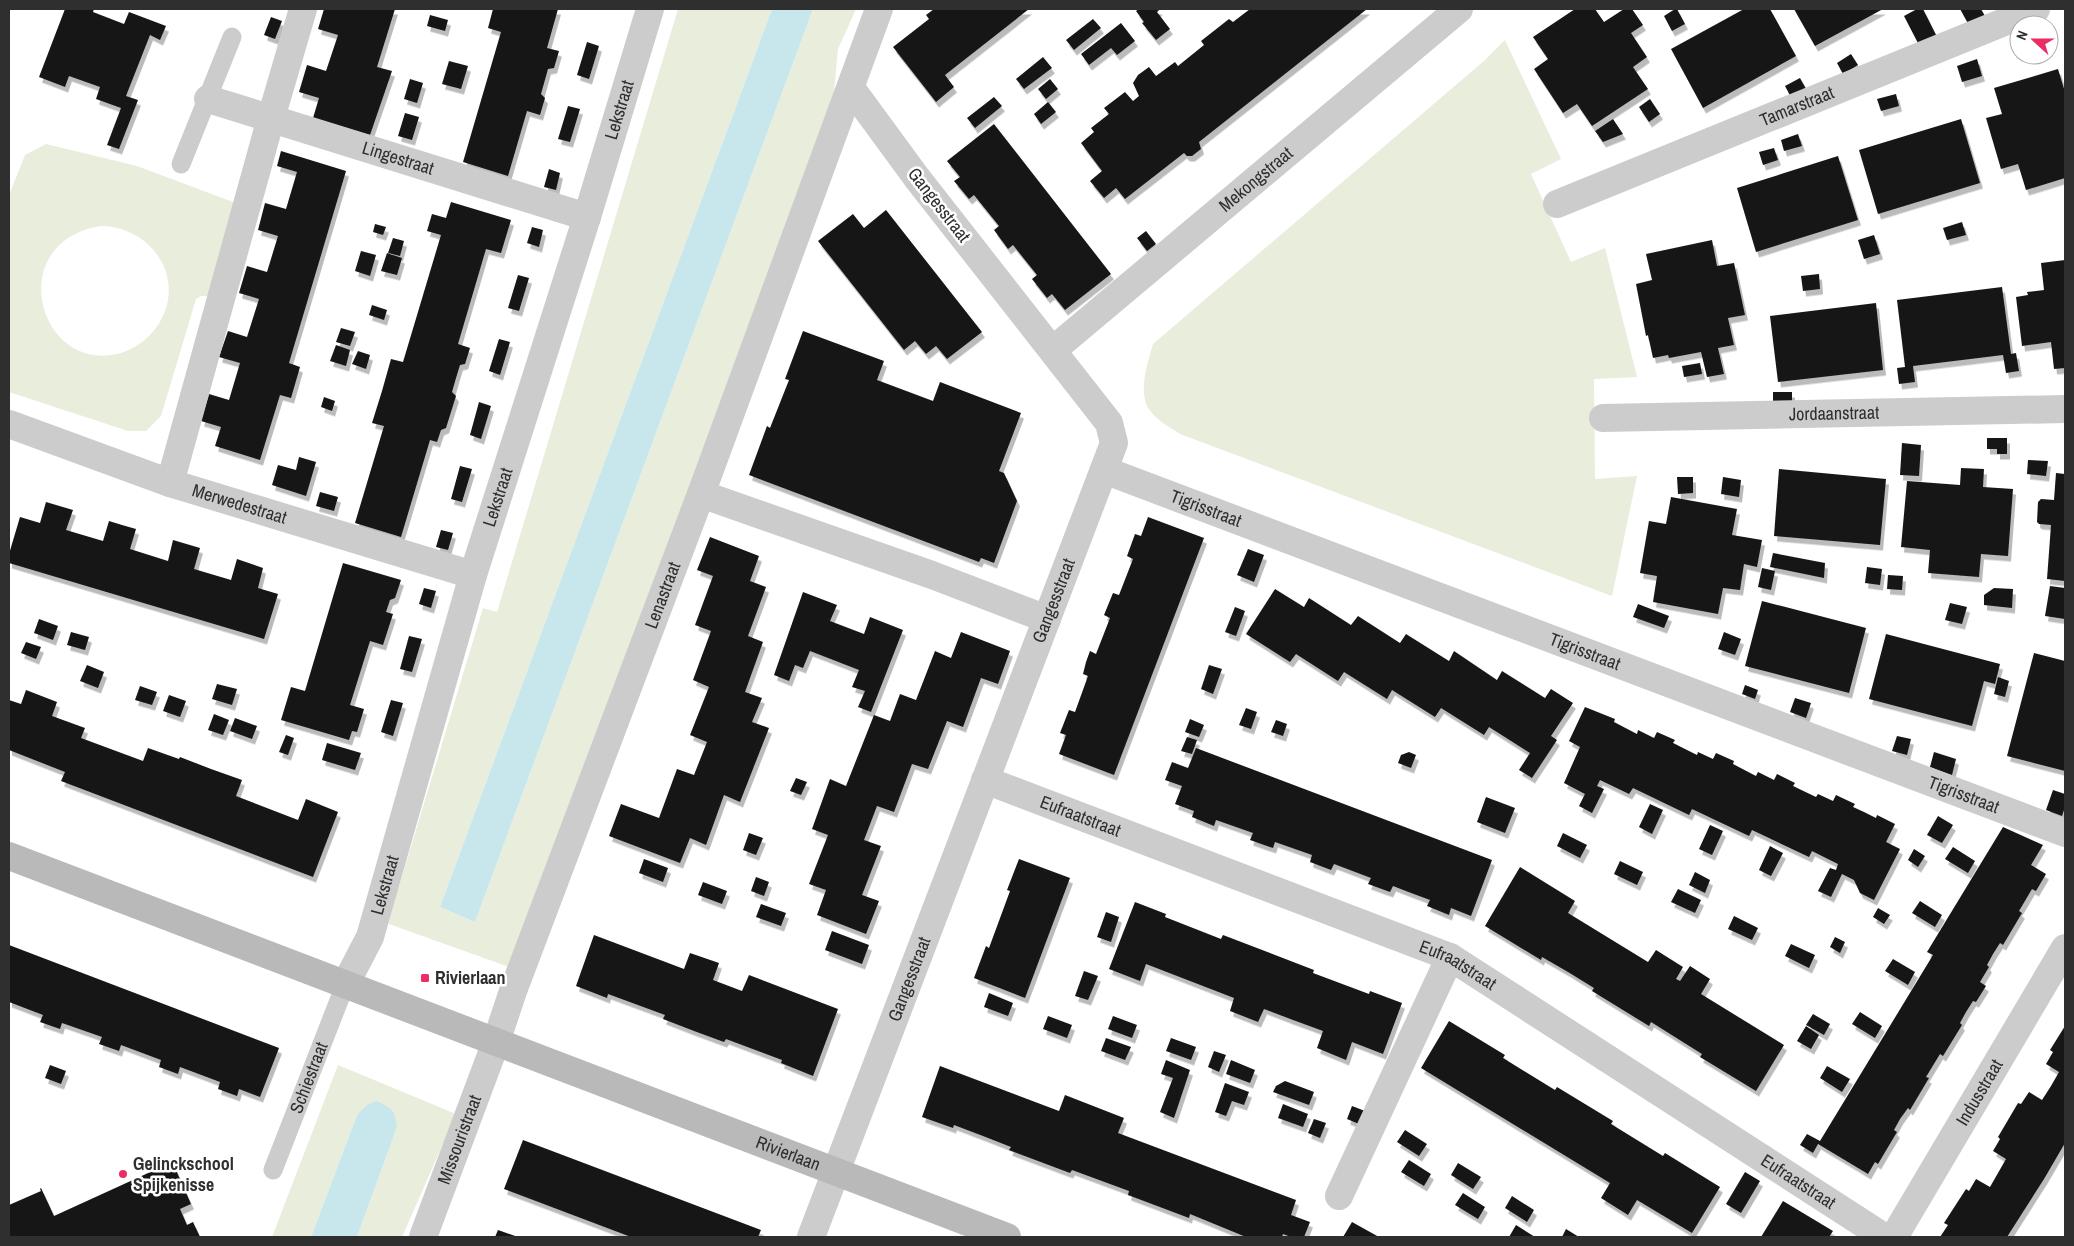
<svg xmlns="http://www.w3.org/2000/svg" width="2074" height="1246" font-family="'Archivo Narrow',sans-serif">
  <defs>
    <filter id="shadow"><feDropShadow dx="3" dy="5.5" stdDeviation="0" flood-color="#0004"/></filter>
  </defs>
  <rect width="100%" height="100%" fill="#fff"/>
  <path fill="#e9eddc" fill-rule="evenodd" d="M678,9H772L440,907L475,922L813,9H856L838,49L833,104L700,469L509,967L389,924L390,916L483,608L497,612Z
    M1505,40L1561,159L1531,174L1571,262L1605,248L1637,377L1594,379L1595,479L1637,476L1612,596L1180,434C1169,427 1153,418 1147,406C1139,387 1148,362 1153,344L1485,60Z
    M46,144L137,166L241,205L213,296H201L196,299L161,416L146,431H128L9,392V195L25,155ZM101,226C144,226 181,267 165,311C158,330 143,345 124,352C40,380 0,242 101,226Z
    M338,1065L456,1114L402,1237H357L397,1127L357,1115L311,1237H272Z"/>
  <path fill="#c8e7ed" d="M772,9H813L475,922L440,907Z
    M377,1101C393,1109 395,1110 397,1127L357,1237H311L357,1115L367,1105Z"/>
  <path fill="#161616" filter="url(#shadow)" d="M65,9H94L93,12L124,24L129,12L166,26L160,40L150,35L126,96L138,100L119,149L107,145L121,108L96,99L100,87L69,76L65,87L39,77Z
    M324,9H395L377,67L392,71L370,135L313,118L319,98L299,92L307,65L326,71L338,35L318,29Z
    M493,9H558L547,48L559,51L554,68L548,69L541,94L545,98L540,115L527,111L508,176L463,162L501,32L488,28Z
    M934,9H1029L945,75L954,87L936,102L893,47L929,19L926,15Z
    M1139,9H1160L1157,12L1170,29L1156,40L1142,23L1144,22L1136,11Z
    M1250,9H1367L1199,142L1201,149L1192,156H1187L1184,153L1125,199L1116,188L1104,198L1090,181L1102,171L1081,143L1094,132L1091,128L1109,114L1104,108L1125,92L1133,101L1139,96L1133,83L1138,75L1149,67L1156,76L1175,62L1178,66L1204,45L1201,41L1229,19L1233,22Z
    M1575,9H1595L1604,22L1624,9H1632L1643,25L1631,33L1647,57L1633,67L1648,89L1592,126L1577,104L1563,113L1534,69L1548,59L1533,37Z
    M1675,9H1677L1685,24L1672,31L1664,16Z
    M1744,9H1770L1796,56L1703,108L1671,49Z
    M1794,9H1883L1815,46Z
    M1917,9H1923L1936,35L1919,45L1904,16Z
    M1960,9H1981L1985,16L1969,25Z
    M430,15L448,20L445,31L427,26Z
    M271,17L282,21L275,39L264,35Z
    M1093,19L1101,28L1074,50L1066,40Z
    M1121,23L1135,41L1117,55L1111,48L1089,65L1081,54Z
    M587,42L599,46L589,79L577,75Z
    M1851,54L1858,65L1843,74L1837,63Z
    M1043,57L1052,68L1024,89L1016,79Z
    M1977,59L1982,76L1962,82L1957,66Z
    M449,61L468,66L461,89L442,84Z
    M2058,69L2065,92V178L2026,190L2018,164L2001,169L1986,118L2002,114L1994,88Z
    M1800,78L1809,94L1793,101L1785,86Z
    M410,79L423,83L417,103L404,99Z
    M1050,79L1058,89L1046,99L1038,89Z
    M1896,94L1899,106L1881,111L1877,99Z
    M994,97L1002,106L975,128L967,118Z
    M1650,99L1660,114L1649,122L1639,107Z
    M1048,102L1056,112L1041,124L1034,114Z
    M568,106L580,109L570,142L558,139Z
    M405,113L419,117L412,140L398,136Z
    M1613,119L1623,134L1603,142L1595,131Z
    M1961,119L1980,183L1878,214L1859,150Z
    M994,124L1111,274L1065,310L1052,294L1047,298L1032,279L1037,275L1013,245L1008,249L994,230L999,226L974,195L969,199L954,181L960,177L947,161Z
    M1798,134L1802,146L1784,151L1781,140Z
    M1774,148L1778,160L1763,165L1759,152Z
    M281,151L346,171L289,363L300,367L291,398L280,395L260,460L215,446L221,427L201,421L209,394L229,400L240,363L219,357L228,331L247,337L259,299L239,293L247,266L267,272L278,236L258,230L265,203L286,209L297,172L277,166Z
    M1838,156L1858,220L1756,252L1737,188Z
    M549,169L560,173L556,190L544,187Z
    M451,202L511,220L501,253L486,249L458,344L470,348L465,364L460,365L456,378L452,392L456,396L446,428L441,430L437,442L430,440L401,537L355,523L384,426L372,423L382,391L391,359L403,362L441,235L427,231L432,214L446,218Z
    M886,210L982,332L947,359L936,346L926,354L915,341L904,350L818,241L853,214L864,228Z
    M1962,222L1966,235L1947,240L1943,228Z
    M375,224L386,227L383,235L373,232Z
    M532,227L543,230L539,247L527,243Z
    M1146,231L1156,244L1147,251L1137,238Z
    M1874,235L1880,254L1864,259L1858,240Z
    M393,238L404,241L400,256L388,253Z
    M1712,240L1717,266L1734,263L1745,315L1728,318L1734,345L1718,348L1724,374L1707,377L1701,352L1669,358L1668,355L1653,358L1648,335L1646,336L1636,284L1652,280L1646,254Z
    M361,251L376,255L370,276L355,271Z
    M387,253L402,258L397,275L381,271Z
    M2065,260V368L2054,369L2051,342L2022,346L2016,297L2028,295L2027,292L2044,290L2041,263Z
    M1819,274L1820,289L1803,291L1801,276Z
    M518,275L529,278L519,311L508,308Z
    M2002,287L2011,354L2016,353L2019,371L2006,373L2003,355L1913,366L1915,382L1899,384L1897,368L1905,367L1897,300Z
    M1876,303L1883,370L1778,382L1770,316Z
    M372,305L387,310L384,320L369,315Z
    M341,328L355,332L350,346L336,342Z
    M803,331L884,361L877,380L933,401L940,382L1021,413L999,471L1004,473L1017,501L994,563L981,558L979,562L749,475L767,426L770,428L789,380L785,379Z
    M499,339L510,342L500,375L489,371Z
    M336,345L350,350L346,366L330,361Z
    M358,351L370,355L366,369L352,364Z
    M1700,363L1702,374L1684,377L1682,366Z
    M1773,392H1792V411H1773Z
    M324,397L335,401L332,411L321,407Z
    M479,402L491,406L481,439L470,435Z
    M1987,438H2007V454H1997V449H1987Z
    M1902,443L1921,445L1919,476L1900,475Z
    M299,457L316,462L306,496L272,485L278,465L296,470Z
    M2028,460L2048,461L2046,476L2027,474Z
    M460,466L472,469L462,502L451,499Z
    M1961,468L1984,469L1983,487L2013,489L2008,556L1981,554L1979,577L1928,573L1930,550L1901,547L1907,481L1960,485Z
    M1779,469L1886,479L1880,545L1774,536Z
    M2056,473L2065,474V581L2047,579L2051,525L2039,524L2037,522L2038,502L2041,499L2054,500Z
    M1677,477H1693V493L1678,494Z
    M1723,477L1741,480L1739,497L1721,494Z
    M320,492L338,497L334,511L316,506Z
    M1671,497L1737,509L1732,535L1762,540L1757,567L1744,564L1740,590L1723,588L1718,614L1653,602L1657,576L1640,573L1649,521L1666,524Z
    M46,502L73,510L66,530L103,541L109,521L122,525L136,529L130,549L168,561L173,540L200,548L194,569L231,580L237,559L263,568L258,588L278,594L264,639L9,563V554L20,517L40,523Z
    M1148,517L1204,538L1114,775L1059,754L1066,735L1060,733L1069,710L1075,712L1088,676L1083,674L1086,662L1090,651L1096,654L1110,618L1104,615L1113,593L1119,595L1133,559L1127,556L1135,534L1141,536Z
    M441,530L453,533L448,550L436,547Z
    M710,537L759,556L750,581L766,587L748,636L763,642L745,692L762,698L752,722L769,728L740,802L724,795L706,845L690,838L680,863L609,836L621,804L659,818L677,769L694,775L707,742L690,735L709,687L693,680L711,631L695,625L713,576L697,570Z
    M1248,549L1264,555L1254,582L1237,575Z
    M1773,553L1825,563L1824,578L1770,567Z
    M343,563L401,580L395,598L390,600L386,612L393,614L383,645L370,641L350,705L364,709L357,732L352,731L349,740L281,720L291,687L305,691Z
    M1867,567L1882,569L1880,585L1865,583Z
    M1762,568L1775,571L1771,590L1758,587Z
    M1888,575L1903,576L1902,590L1887,589Z
    M2050,586L2065,588V619L2045,616Z
    M424,588L436,591L431,608L419,604Z
    M1994,588L2013,589L2012,608L1984,605V595Z
    M1275,589L1304,607L1309,598L1351,625L1358,616L1400,643L1406,634L1449,661L1454,651L1497,680L1502,671L1545,698L1551,689L1573,703L1551,736L1557,740L1532,778L1519,770L1530,753L1489,727L1484,735L1441,708L1435,717L1392,690L1387,699L1344,672L1338,681L1296,654L1290,662L1246,634Z
    M803,592L837,605L830,621L864,634L870,617L903,630L871,712L858,707L865,691L852,687L859,670L810,651L803,668L795,665L789,681L774,675Z
    M1762,601L1866,628L1849,693L1745,666Z
    M1950,603L1967,607L1962,624L1945,620Z
    M1638,604L1669,616L1664,628L1633,617Z
    M1235,607L1245,611L1236,636L1225,632Z
    M39,619L58,626L53,640L34,633Z
    M71,632L89,637L85,650L67,645Z
    M961,632L1010,651L998,684L981,678L963,727L947,721L928,769L912,764L894,812L877,806L864,840L881,846L862,895L879,901L866,934L817,915L826,890L809,884L828,835L812,829L830,779L846,786L874,715L890,721L900,694L916,700L935,651L951,658Z
    M1724,632L1741,639L1735,655L1718,649Z
    M1886,634L2000,664L1995,684L1984,681L1972,726L1869,699Z
    M409,636L422,639L412,672L400,669Z
    M26,642L41,647L36,659L21,653Z
    M2034,653L2065,661V771L2007,756Z
    M87,665L104,672L98,688L80,681Z
    M1209,665L1222,669L1213,694L1201,689Z
    M1998,677L2009,681L2005,697L1994,694Z
    M217,684L237,689L232,705L212,699Z
    M1745,685L1758,690L1755,699L1742,694Z
    M140,686L157,692L152,705L135,700Z
    M26,690L57,702L52,716L85,728L81,738L143,761L148,748L179,759L180,757L211,769L242,780L236,796L298,820L306,799L338,812L313,877L61,781L65,772L9,750V700L21,704Z
    M169,695L186,701L180,717L163,711Z
    M1795,698L1811,703L1806,718L1790,712Z
    M391,700L403,703L393,736L381,732Z
    M1585,707L1615,719L1614,722L1637,734L1638,730L1654,738L1657,732L1675,740L1673,743L1697,755L1698,752L1713,759L1716,753L1734,761L1733,764L1756,776L1758,772L1774,780L1777,774L1795,783L1793,786L1816,797L1818,794L1833,801L1836,795L1855,804L1853,807L1864,812L1876,818L1877,815L1895,824L1886,842L1900,849L1874,900L1860,893L1854,880L1842,874L1831,897L1818,891L1830,868L1836,870L1838,864L1812,851L1809,857L1752,830L1749,836L1692,809L1689,815L1633,788L1629,794L1600,780L1597,786L1604,789L1592,813L1579,806L1585,794L1564,783L1580,747L1569,741Z
    M1246,708L1257,712L1251,729L1239,725Z
    M214,714L229,720L223,735L208,730Z
    M235,718L257,726L252,739L230,731Z
    M1190,719L1204,725L1199,737L1185,732Z
    M1276,720L1287,724L1283,736L1271,732Z
    M286,735L294,738L288,755L279,752Z
    M1897,736L1911,739L1907,755L1892,751Z
    M1187,737L1197,740L1192,754L1181,751Z
    M327,743L361,753L355,770L322,760Z
    M1196,748L1492,860L1471,916L1451,908L1449,915L1427,906L1430,900L1411,893L1393,886L1390,892L1368,884L1371,878L1334,864L1331,870L1310,862L1312,855L1275,842L1273,848L1250,840L1253,833L1216,820L1214,826L1192,817L1194,811L1175,804L1182,786L1165,780L1172,762L1188,768Z
    M1409,752L1416,755L1411,768L1398,763L1401,755Z
    M1934,752L1956,759L1952,775L1930,767Z
    M796,778L807,782L801,795L790,791Z
    M2053,790L2065,794V807L2062,816L2046,810Z
    M1486,797L1515,808L1505,833L1477,822Z
    M1650,804L1663,810L1652,834L1639,827Z
    M1938,816L1953,825L1942,843L1927,835Z
    M1710,825L1723,831L1712,855L1699,849Z
    M2003,827L2043,845L2031,865L2046,874L2036,891L2032,889L2019,911L2022,913L2003,945L2000,943L1993,954L1987,965L1989,967L1980,982L1986,986L1976,1002L1973,1001L1966,1012L1960,1023L1962,1025L1943,1056L1940,1054L1926,1077L1929,1078L1910,1110L1908,1108L1900,1119L1894,1130L1897,1132L1878,1164L1875,1162L1868,1174L1818,1144L1813,1153L1800,1145L1807,1134L1820,1141L1933,955L1927,952Z
    M749,833L763,838L756,855L743,850Z
    M1563,833L1587,845L1580,858L1557,846Z
    M1770,846L1783,853L1771,876L1759,870Z
    M1953,847L1975,861L1968,873L1945,859Z
    M1914,849L1925,856L1918,867L1908,860Z
    M644,859L668,868L663,882L639,873Z
    M1019,859L1070,878L1025,998L974,978L986,946L989,948L1010,891L1007,890Z
    M1620,861L1643,872L1637,885L1614,874Z
    M1520,867L1575,901L1568,913L1648,962L1656,950L1683,967L1676,979L1680,981L1690,966L1710,979L1701,994L1784,1045L1756,1091L1700,1057L1702,1054L1651,1022L1649,1026L1592,991L1594,988L1568,972L1542,957L1541,960L1485,926Z
    M1695,872L1710,880L1705,893L1689,885Z
    M756,877L769,882L764,896L751,891Z
    M703,882L727,891L722,904L698,895Z
    M1678,889L1701,900L1695,913L1671,902Z
    M1920,901L1942,915L1935,927L1912,913Z
    M1135,902L1166,914L1165,917L1221,939L1223,935L1314,970L1313,973L1369,994L1370,991L1402,1003L1383,1054L1352,1042L1346,1060L1317,1048L1323,1031L1293,1020L1264,1009L1258,1022L1230,1011L1234,998L1146,964L1140,981L1109,969Z
    M761,904L786,913L781,926L756,917Z
    M1878,908L1890,915L1884,924L1873,917Z
    M1106,912L1119,917L1111,942L1097,937Z
    M1734,916L1758,928L1752,940L1728,929Z
    M832,931L869,945L862,964L825,950Z
    M594,935L684,969L690,953L719,963L713,980L742,991L749,975L838,1009L813,1076L781,1063L782,1060L726,1039L724,1042L694,1031L663,1019L665,1015L608,994L607,998L576,986Z
    M1835,937L1845,942L1840,953L1830,947Z
    M1791,944L1815,955L1809,968L1785,956Z
    M9,945L279,1048L260,1097L239,1089L237,1096L218,1089L220,1082L180,1067L178,1074L159,1067L161,1060L121,1045L119,1051L99,1044L102,1037L62,1023L60,1029L40,1022L43,1015L9,1002Z
    M1893,959L1915,972L1908,985L1885,971Z
    M1084,971L1098,976L1088,1000L1075,996Z
    M989,993L1013,1003L1008,1016L984,1007Z
    M1860,1012L1882,1026L1875,1038L1852,1024Z
    M1813,1014L1830,1024L1824,1035L1806,1025Z
    M1048,1016L1072,1025L1067,1038L1043,1029Z
    M1113,1016L1137,1025L1132,1038L1108,1029Z
    M1449,1021L1505,1055L1503,1058L1555,1090L1557,1087L1613,1121L1611,1124L1663,1156L1665,1153L1720,1187L1692,1233L1637,1200L1628,1215L1601,1198L1610,1183L1421,1068Z
    M1806,1026L1819,1035L1811,1049L1797,1041Z
    M2065,1026V1143L2044,1179L2007,1237H1940L1948,1225L1944,1223L1966,1189L1969,1191L1976,1179L1990,1187L2006,1159L1993,1151L2000,1139L1998,1137L2018,1103L2021,1104L2029,1092L2042,1100L2051,1086L2059,1072L2046,1064L2053,1052L2050,1050Z
    M1106,1038L1131,1047L1125,1060L1101,1051Z
    M1171,1038L1196,1047L1191,1060L1166,1051Z
    M1214,1051L1226,1055L1219,1072L1208,1067Z
    M1166,1060L1190,1070L1174,1118L1160,1112L1173,1078L1161,1074Z
    M1231,1060L1255,1070L1250,1083L1226,1074Z
    M50,1065L66,1071L61,1084L45,1078Z
    M940,1066L1059,1111L1065,1095L1124,1118L1118,1133L1296,1200L1291,1215L1310,1222L1304,1237H1291L1283,1234L1282,1237H1246L1190,1214L1189,1218L1128,1195L1129,1191L1072,1170L1070,1173L1009,1150L1011,1147L983,1136L954,1125L953,1128L922,1117Z
    M1827,1066L1850,1079L1842,1092L1820,1078Z
    M1285,1081L1314,1092L1309,1105L1273,1092L1276,1086Z
    M1225,1083L1249,1092L1244,1105L1232,1101L1226,1116L1215,1112Z
    M1283,1104L1308,1114L1303,1127L1278,1118Z
    M1352,1106L1365,1111L1359,1124L1347,1119Z
    M1314,1119L1326,1123L1320,1138L1308,1133Z
    M1405,1130L1427,1144L1419,1156L1397,1142Z
    M523,1140L761,1230L758,1237H631L504,1189Z
    M171,1159L191,1204L180,1209L187,1225L193,1222L200,1237H9V1205L41,1191L40,1189L41,1188L54,1216L170,1163L169,1160Z
    M1409,1160L1431,1174L1424,1186L1401,1172Z
    M1458,1163L1481,1177L1473,1189L1451,1175Z
    M1745,1172L1760,1181L1741,1213L1726,1204Z
    M1463,1193L1485,1207L1478,1219L1455,1205Z
    M1512,1196L1534,1210L1527,1222L1505,1208Z
    M1783,1201L1833,1231L1829,1237H1761Z
    M1352,1222L1379,1237H1343Z
    M1516,1225L1527,1232L1535,1237H1509Z
    M1566,1229L1579,1237H1562Z
    M498,1230L518,1237H495Z"/>
  <g fill="none" stroke-linecap="round" stroke-linejoin="round">
    <g stroke="#ccc" stroke-width="19">
      <path d="M181,164L232,37"/>
      <path id="s1" d="M273,1170L345,985"/>
    </g>
    <g stroke="#ccc" stroke-width="28">
      <path id="s2" d="M208,99L587,217"/>
      <path id="s3" d="M1557,204L2036,9"/>
      <path id="s4" d="M1053,350L1459,9"/>
      <path id="s5" d="M1603,418L2065,409"/>
      <path id="s6" d="M9,424L170,483L473,575"/>
      <path id="s7" d="M1104,470L2065,833"/>
      <path d="M170,483L271,118L303,9"/>
      <path d="M701,494L879,9"/>
      <path id="s8" d="M985,780L1450,957L1884,1237"/>
      <path id="s9" d="M345,985L370,937L473,575L587,217L650,9"/>
      <path d="M1339,1196L1450,957"/>
      <path id="s10" d="M423,1237L496,1042L513,991L701,494L932,575L1047,619"/>
      <path id="s11" d="M811,1237L1114,443L1109,423L917,178L851,88"/>
      <path id="s12" d="M1894,1237L2065,948"/>
    </g>
    <path stroke="#b9b9b9" stroke-width="28" id="s13" d="M9,856L1007,1237"/>
  </g>
  <g fill="#eb2c65" stroke="#fff" stroke-width="2">
    <rect x="420" y="973" width="10" height="10" rx="2.5"/>
    <circle cx="123" cy="1174" r="5"/>
  </g>
  <g text-anchor="middle" stroke-width="5" stroke-linejoin="round" paint-order="stroke">
    <g font-size="18" fill="#2f2f2f" stroke="#fff">
      <text dy="6" stroke="none"><textPath href="#s3" startOffset="259">Tamarstraat</textPath></text>
      <text dy="6" stroke="none"><textPath href="#s9" startOffset="918">Lekstraat</textPath></text>
      <text dy="6" stroke="none"><textPath href="#s2" startOffset="199">Lingestraat</textPath></text>
      <text dy="6" stroke="none"><textPath href="#s4" startOffset="265">Mekongstraat</textPath></text>
      <text transform="translate(939 205) rotate(52)" y="6">Gangesstraat</text>
      <text dy="6" stroke="none"><textPath href="#s5" startOffset="231">Jordaanstraat</textPath></text>
      <text dy="6" stroke="none"><textPath href="#s9" startOffset="512">Lekstraat</textPath></text>
      <text dy="6" stroke="none"><textPath href="#s6" startOffset="244">Merwedestraat</textPath></text>
      <text dy="6" stroke="none"><textPath href="#s7" startOffset="109">Tigrisstraat</textPath></text>
      <text dy="6" stroke="none"><textPath href="#s10" startOffset="685">Lenastraat</textPath></text>
      <text dy="6" stroke="none"><textPath href="#s11" startOffset="681">Gangesstraat</textPath></text>
      <text dy="6" stroke="none"><textPath href="#s7" startOffset="514">Tigrisstraat</textPath></text>
      <text dy="6" stroke="none"><textPath href="#s7" startOffset="919">Tigrisstraat</textPath></text>
      <text dy="6" stroke="none"><textPath href="#s8" startOffset="102">Eufraatstraat</textPath></text>
      <text dy="6" stroke="none"><textPath href="#s9" startOffset="108">Lekstraat</textPath></text>
      <text dy="6" stroke="none"><textPath href="#s8" startOffset="508">Eufraatstraat</textPath></text>
      <text dy="6" stroke="none"><textPath href="#s11" startOffset="276">Gangesstraat</textPath></text>
      <text dy="6" stroke="none"><textPath href="#s1" startOffset="99">Schiestraat</textPath></text>
      <text dy="6" stroke="none"><textPath href="#s12" startOffset="168">Indusstraat</textPath></text>
      <text dy="6" stroke="none"><textPath href="#s10" startOffset="104">Missouristraat</textPath></text>
      <text dy="6" stroke="none"><textPath href="#s13" startOffset="834">Rivierlaan</textPath></text>
      <text dy="6" stroke="none"><textPath href="#s8" startOffset="912">Eufraatstraat</textPath></text>
    </g>
    <g font-size="18" font-weight="bold" fill="#2f2f2f" stroke="#fff" text-anchor="start">
      <text x="435" y="984">Rivierlaan</text>
      <text x="133" y="1170">Gelinckschool<tspan x="133" dy="21">Spijkenisse</tspan></text>
    </g>
  </g>
  <rect width="2074" height="1246" fill="none" stroke="#2f2f2f" stroke-width="20"/>
  <g transform="translate(2034 40) rotate(291)"><circle r="24" fill="#ffffff" stroke="#acacac"/>
  <path d="M0-4L9 19L0 12L-9 19Z" fill="#eb2c65"/>
  <text y="-8" font-size="14" font-weight="bold" text-anchor="middle" fill="#2f2f2f">N</text>
  </g>
</svg>
